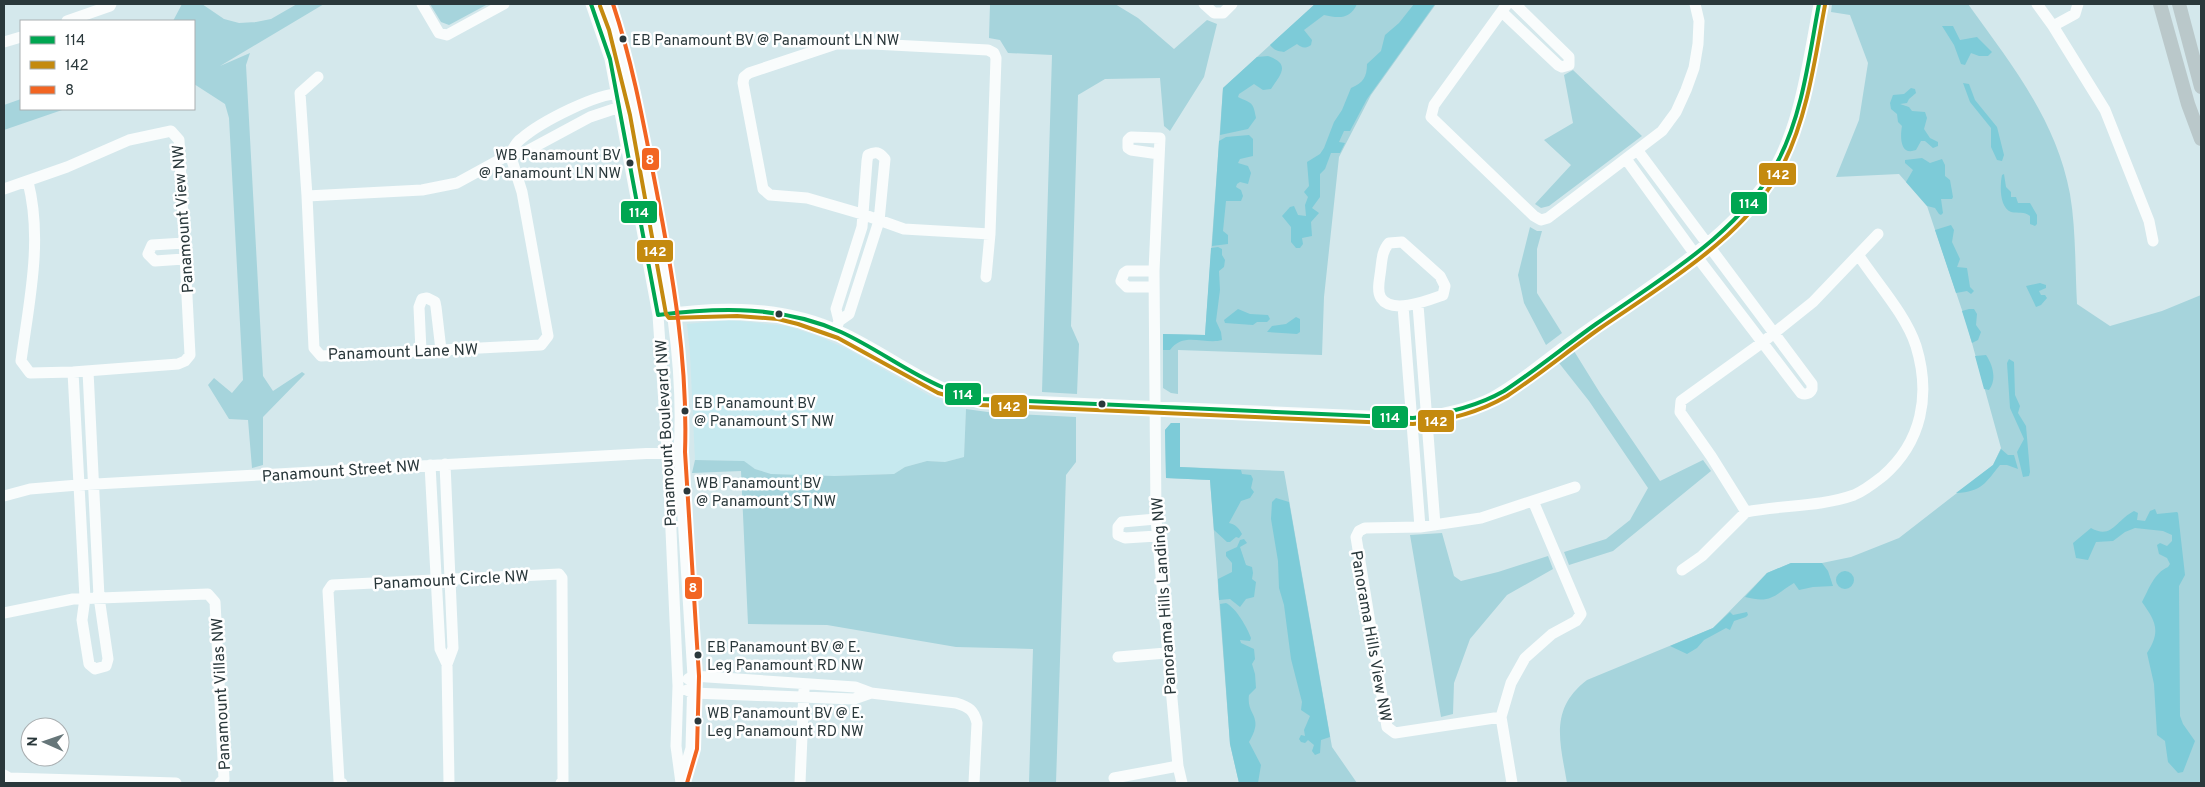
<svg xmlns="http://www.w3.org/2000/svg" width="2205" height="787" font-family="Overpass,sans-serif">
  <rect width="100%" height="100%" fill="#d4e8ec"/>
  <path fill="#c6e9ef" d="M729,320L787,326L820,337L849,350L930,396L966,409L964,457L945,462L927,461L905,467L894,474L832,476L771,474L755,469L743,461L695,460L690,354L687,324Z"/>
  <path fill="#a6d4dc" d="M182,4H202L224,19L239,23L256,22L271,19L297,4H324L220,66L250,53L246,65L263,376L273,391L302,372L305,374L263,417V465L252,468L248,420L229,419L208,385L214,378L232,393L243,380L229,118L225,104L194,84V21H173Z
    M430,4H488L449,25L441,22Z
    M990,4H1115L1138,18L1174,49L1207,20L1217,24L1204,77L1170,131L1164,126L1160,78L1105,79L1078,95L1071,326L1079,344L1077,394L1042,392L1052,55L1008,53L1000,40L989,38Z
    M1315,4H1436L1371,95L1339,157L1324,297L1322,355L1178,350V394L1171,393L1163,388V334L1205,335L1223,88Z
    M1832,4H1968C2011,64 2056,119 2070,194C2076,229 2075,268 2077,304L2110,326L2162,311L2201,295V783H1567C1560,742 1549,709 1587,680L1713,628L1767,573L1791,563H1822L1851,557L1899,538L1993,465L2001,448L1967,325L1927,206L1899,174L1836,177L1859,120L1868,63L1850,15L1831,12Z
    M1573,70L1642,136L1549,206L1541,208L1535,204L1571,165L1544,140L1573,123L1564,75Z
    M21,99V109H65L4,130V105Z
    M1530,227L1537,231H1542L1537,249V293L1562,333L1546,345L1524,303L1518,275Z
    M1574,351L1600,393L1660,481L1703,460L1711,471L1613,551L1569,565L1564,552L1606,539L1630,520L1648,488L1589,401L1559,363Z
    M966,409L995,413L1076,417V462L1066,475L1056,783H1029L1033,649L956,647L827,625L748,624L741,471L692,473L695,460L744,461L755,469L771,474L834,476L894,474L905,467L927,461L945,462L964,457Z
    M1171,423H1180V467L1284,471L1332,747L1357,783H1239L1230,744L1210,480L1166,478L1165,430Z
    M1442,533L1454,576L1461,581L1498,572L1548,556L1553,569L1507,595L1470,639L1454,683L1453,714L1441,717L1410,535Z"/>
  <path fill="#7dcbd8" d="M1315,4H1357C1350,20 1338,18 1324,15L1304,30L1312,40L1311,45C1305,49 1302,48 1297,44L1284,52C1277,51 1274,50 1270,45Z
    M1414,4H1435L1367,99L1350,131H1344L1339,142L1345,143L1340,153H1331L1325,169L1320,174V197L1312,208L1319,213L1311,222L1312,236L1302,238L1303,244L1300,248H1296L1291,242V227L1282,216L1290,207L1294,206L1298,215L1306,216L1305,205L1308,197L1304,192L1309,186L1307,162L1320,154L1324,148L1334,122L1342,110L1351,88C1363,83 1367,77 1367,64L1381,51L1385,35L1399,23Z
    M1942,26H1953L1960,40L1977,37L1992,52L1988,56H1979L1971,53L1965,65L1961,64L1954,45Z
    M1268,56C1291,64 1281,74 1271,89L1263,90L1254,84L1239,94L1238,97C1252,104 1253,101 1256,118L1248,129L1220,135L1223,88L1257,57Z
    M1963,83L1969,84L1975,100L1997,127L2004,155L2002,161L1997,160L1991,147V128L1970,102Z
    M1911,88L1915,89L1916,93L1909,99L1907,103L1900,104L1909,107L1912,111L1925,112L1927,118L1924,129L1930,138L1938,142V146L1933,148L1925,141H1921L1916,150C1900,156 1900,137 1902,126L1898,122L1897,114L1891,109L1890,103L1893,95L1904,94Z
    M1249,135L1253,139V156L1240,159L1238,163L1248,166L1251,173L1248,184L1240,182L1237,184L1236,187L1241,190L1243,196L1241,201H1226L1223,231L1228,235V244L1212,246L1219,141L1226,137Z
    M1922,158L1930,163L1942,159L1945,165V176L1950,180L1953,197L1952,199H1941L1943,213L1941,215L1939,214L1935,208L1927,206L1906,182L1913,170L1905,163V160Z
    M2004,174L2006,187L2011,192V197H2016L2018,203H2030L2037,215V224L2035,226L2030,224V216C2024,211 2019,214 2011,212C1999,207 2000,185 2002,175Z
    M1951,225L1954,230L1952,242L1960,259L1957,267L1967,268L1970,287L1974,291L1971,294L1967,291L1956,293L1935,230Z
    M1218,247L1222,249V255L1225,260L1224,267L1219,271L1220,290L1216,321L1221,332L1222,340C1205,345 1183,331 1170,350H1163V334L1205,335L1211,248Z
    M2040,283L2046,285V288L2039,291L2041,295H2045L2047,298L2041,305L2036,307L2026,286Z
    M1238,309L1250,314L1268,315L1270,319L1267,322H1257L1253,325L1225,323L1224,320Z
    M1969,309H1974L1977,314L1976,325L1981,332L1978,340L1972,343L1962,311Z
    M1296,317L1300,319V332L1297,334L1267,332L1272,326L1286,324Z
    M1986,355C1993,365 1997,380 1989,390L1984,389L1975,356Z
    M2009,359L2014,362L2015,395L2020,406L2018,413L2026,426L2030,472L2029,476L2023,477L2017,452L2024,439L2010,408L2007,363Z
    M1171,423H1180V467L1241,470L1242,474L1251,475L1253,479L1251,488L1254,492L1250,498L1241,501L1229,523C1236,525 1238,527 1242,534L1239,538L1236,537L1230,542H1227L1214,530L1210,480L1166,478L1165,430Z
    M2001,449L2008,455H2014L2018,469L2007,465H2000C1986,482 1982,492 1956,493L1993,465Z
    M1276,498L1289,502L1330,737L1321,740L1320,753L1315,755L1312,751L1314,745L1308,740L1305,743L1301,742L1299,739L1301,735L1305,736L1304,730L1310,716L1301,710L1302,702L1291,659L1284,605L1279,588L1278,561L1271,519L1272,502Z
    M2155,509L2157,514L2177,512L2178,513L2185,575L2179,586L2180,716L2183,724L2195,741L2183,772L2178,773L2168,762L2165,741L2157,735L2154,684L2147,653C2161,631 2156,622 2142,602C2149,589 2154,573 2168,567L2170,564L2167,558L2159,554L2157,545L2160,543L2167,546L2172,541V535L2163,531L2135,528L2125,532L2113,541L2096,542L2088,560L2076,558L2073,543L2091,528C2112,540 2116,520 2134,511L2138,513L2137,520L2145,521L2150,511Z
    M1244,539L1247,543L1240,547L1246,565L1252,567L1253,573L1252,579L1256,582L1254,597L1246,599L1240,607L1230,599L1219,600L1218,579L1232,572V563L1226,556V552L1237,547L1240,540Z
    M1791,563H1822L1828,571L1833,586L1813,587L1799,590L1794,583C1774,595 1772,604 1745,597L1767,573Z
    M1836 580a9 9 0 1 1 18 0a9 9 0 1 1-18 0Z
    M1226,603C1236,608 1247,627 1251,638L1250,641L1240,640L1241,643L1254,649L1255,659L1252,664L1255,674L1256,688L1249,695C1246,716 1265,715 1249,742L1261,765L1258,783H1239L1230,744L1220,604Z
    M1730,612L1733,615L1747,612L1748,615L1746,617L1734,621L1730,630L1726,628L1704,640L1697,648L1687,654L1670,646L1713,628Z"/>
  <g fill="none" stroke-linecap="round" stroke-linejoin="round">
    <path stroke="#f9fcfc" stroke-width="11" d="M422,4L439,33L447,35L504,4
      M591,4L610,59L658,315L668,464L678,686L676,746L681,783
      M606,4C628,63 639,126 650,188C667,274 685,364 679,452L693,676L691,748L683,775
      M1204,4L1214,13H1223L1232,4
      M1507,4L1434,105L1431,117L1534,216L1541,220L1548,218L1662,131L1676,112L1686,90L1694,68L1698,44L1699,21L1695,4
      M2037,4L2053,26L2105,110L2149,221L2153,241
      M1502,12L1558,65L1562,67L1569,65V57L1515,4
      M67,21L110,6L111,4
      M2053,26L2075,14L2078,4
      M4,42L21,37
      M836,44H873L988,50L994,53L996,58L990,234L904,229L862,214L807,198L770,195L763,189L743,83L744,77L749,73Z
      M510,154L522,192L548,336L541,345L321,356L314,348L307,196L422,190L457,183L510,154L525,152L590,117L620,107L632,96
      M510,154C513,149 516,142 521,139C539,123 601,90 624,94
      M1159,154L1131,150L1128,148V140L1131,137L1160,138L1154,271L1156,519L1178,766L1182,783
      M1626,159L1694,253L1801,393C1805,395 1810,394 1812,389V384L1638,151
      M4,189L67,167L129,140L171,131L179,140L190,355L185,361L178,364L73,372L30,373L21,361C29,302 43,240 28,182
      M307,196L300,93L318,77
      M1402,242L1440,276L1445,286L1443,295C1429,300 1392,315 1381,298C1377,292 1379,282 1380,275C1382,263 1381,252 1389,243Z
      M184,243L152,245L148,254L155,261L184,259
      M1859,256C1877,283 1906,315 1916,346C1931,395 1922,442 1883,476C1874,483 1864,491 1854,495C1820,507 1781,505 1746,512L1711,456L1680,412L1681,401L1763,342L1813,302L1878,234
      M1154,271H1127L1124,273L1121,281L1127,287H1154
      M986,277L990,234
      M1418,305L1435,525
      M1403,306L1420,527
      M658,315C721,306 783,305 841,332C876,348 907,371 941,387C954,393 969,395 982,399L1413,418C1436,416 1472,408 1493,397C1523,381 1548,357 1576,338C1638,293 1723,244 1767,180C1800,132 1808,60 1819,4
      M836,330L839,321L836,309L862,227L867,161L868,155C876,151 879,152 885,159L879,221L849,314L839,321
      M421,351L419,307L422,299L427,298L435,302L436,307L441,350
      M73,372L85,598L82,620L89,664L95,669L106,666L108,659L99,597L88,371
      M445,464L453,648L447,664L449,783
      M430,465L440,649L447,664
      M4,496L30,489L78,485L673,452
      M1156,519L1122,522L1118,527V535L1125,538L1157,536
      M1682,570L1702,556L1746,512
      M4,613L73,599L208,594L215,602L224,779L220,783
      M1118,657L1166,653
      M688,679L693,676L855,687L871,693L956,703C969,707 974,710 977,723L974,783
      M687,690L693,693L854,699L871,693
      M1501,717L1395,733L1387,727L1356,537L1359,531L1365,528L1420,527L1481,518L1575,487
      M4,775L9,778L176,783
      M1114,778L1178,766
      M342,783L339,781L328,591L332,585L559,574L562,578L563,781L561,783
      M800,783L804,690
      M1512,783L1501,717L1511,683L1525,658L1552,634L1576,621L1581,614L1533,501"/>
    <path stroke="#bac8ca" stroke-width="14" d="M2160,4L2188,104L2201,139
      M2179,4L2201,87"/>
    <g stroke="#fff" stroke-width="8">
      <path id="bus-1" d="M591,4L610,59L658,315C721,307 783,306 841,332C876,348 907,372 942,387C955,393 969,395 982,399L1413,418C1445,414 1476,407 1504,391C1536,370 1565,346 1596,324C1661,278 1740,234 1778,161C1803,113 1809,56 1819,4"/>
    </g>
    <g stroke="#fff" stroke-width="8">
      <path id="bus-2" d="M600,6L609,30L630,115L666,314L669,318L737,316L778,319L798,324L838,338L938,393L981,405L1413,424C1446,421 1478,413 1507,396C1539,375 1568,351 1599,329C1664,284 1748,236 1784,163C1808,114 1815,58 1825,5"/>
    </g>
    <g stroke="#fff" stroke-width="8">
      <path id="bus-3" d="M613,4C633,64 644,126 656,188C673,276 688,362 685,452L699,676L697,749L687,783"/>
    </g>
    <use href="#bus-1" stroke="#00a651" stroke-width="4"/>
    <use href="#bus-2" stroke="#c48a0f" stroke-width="4"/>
    <use href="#bus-3" stroke="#f26522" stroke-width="4"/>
  </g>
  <g fill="#2a383b" stroke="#fff" stroke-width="2">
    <circle cx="623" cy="39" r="4.5"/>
    <circle cx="630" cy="163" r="4.5"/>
    <circle cx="779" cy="314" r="4.5"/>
    <circle cx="1102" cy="404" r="4.5"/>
    <circle cx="685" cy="411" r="4.5"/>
    <circle cx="687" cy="491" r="4.5"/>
    <circle cx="698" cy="655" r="4.5"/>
    <circle cx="698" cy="721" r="4.5"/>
  </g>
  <g text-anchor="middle" stroke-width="5" stroke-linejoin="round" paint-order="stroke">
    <g font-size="15" fill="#2a383b" stroke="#fff" text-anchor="start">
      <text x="632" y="45">EB Panamount BV @ Panamount LN NW</text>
      <text x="621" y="160" text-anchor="end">WB Panamount BV<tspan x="621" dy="18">@ Panamount LN NW</tspan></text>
      <text x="694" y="408">EB Panamount BV<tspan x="694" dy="18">@ Panamount ST NW</tspan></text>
      <text x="696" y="488">WB Panamount BV<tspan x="696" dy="18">@ Panamount ST NW</tspan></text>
      <text x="707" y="652">EB Panamount BV @ E.<tspan x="707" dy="18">Leg Panamount RD NW</tspan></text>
      <text x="707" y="718">WB Panamount BV @ E.<tspan x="707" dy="18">Leg Panamount RD NW</tspan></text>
    </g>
    <g font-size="16" fill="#2a383b" stroke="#fff">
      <text transform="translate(182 219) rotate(-94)" y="6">Panamount View NW</text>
      <text transform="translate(403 351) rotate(-2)" y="6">Panamount Lane NW</text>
      <text transform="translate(665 433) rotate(-93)" y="6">Panamount Boulevard NW</text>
      <text transform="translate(341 470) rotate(-4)" y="6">Panamount Street NW</text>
      <text transform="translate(451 579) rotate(-3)" y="6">Panamount Circle NW</text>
      <text transform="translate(1163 596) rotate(-94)" y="6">Panorama Hills Landing NW</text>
      <text transform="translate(1372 636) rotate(80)" y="6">Panorama Hills View NW</text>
      <text transform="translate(220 694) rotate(-93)" y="6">Panamount Villas NW</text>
    </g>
  </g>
  <g stroke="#fff" stroke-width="2">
    <rect x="641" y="147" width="19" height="24" rx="5" fill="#f26522"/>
    <rect x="1758" y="162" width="39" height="24" rx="5" fill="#c48a0f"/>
    <rect x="1730" y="191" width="38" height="24" rx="5" fill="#00a651"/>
    <rect x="620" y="200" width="38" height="24" rx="5" fill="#00a651"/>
    <rect x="636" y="239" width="38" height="24" rx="5" fill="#c48a0f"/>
    <rect x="944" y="382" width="38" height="24" rx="5" fill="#00a651"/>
    <rect x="990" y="394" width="38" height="24" rx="5" fill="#c48a0f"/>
    <rect x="1371" y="405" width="38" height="24" rx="5" fill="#00a651"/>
    <rect x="1417" y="409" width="38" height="24" rx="5" fill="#c48a0f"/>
    <rect x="684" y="576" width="19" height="24" rx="5" fill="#f26522"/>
  </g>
  <g font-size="14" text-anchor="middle" font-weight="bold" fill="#fff">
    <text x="650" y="164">8</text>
    <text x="1778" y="179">142</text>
    <text x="1749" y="208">114</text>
    <text x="639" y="217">114</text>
    <text x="655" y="256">142</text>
    <text x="963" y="399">114</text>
    <text x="1009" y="411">142</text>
    <text x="1390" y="422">114</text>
    <text x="1436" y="426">142</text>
    <text x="693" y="592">8</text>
  </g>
  <rect width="2205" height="787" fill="none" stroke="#2a383b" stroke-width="10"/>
  <rect x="20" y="20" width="175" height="90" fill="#ffffff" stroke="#aaafb1"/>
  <rect x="30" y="36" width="25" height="8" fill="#00a651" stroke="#aaafb1"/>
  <text x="65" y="45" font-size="15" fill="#2a383b">114</text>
  <rect x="30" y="61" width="25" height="8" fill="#c48a0f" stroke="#aaafb1"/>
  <text x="65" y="70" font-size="15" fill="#2a383b">142</text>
  <rect x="30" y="86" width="25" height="8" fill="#f26522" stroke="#aaafb1"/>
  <text x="65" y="95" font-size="15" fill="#2a383b">8</text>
  <g transform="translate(45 742) rotate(272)"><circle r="24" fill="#ffffff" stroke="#aaafb1"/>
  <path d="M0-4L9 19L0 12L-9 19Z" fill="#667679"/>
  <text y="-8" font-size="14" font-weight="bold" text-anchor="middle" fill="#2a383b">N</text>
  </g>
</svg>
